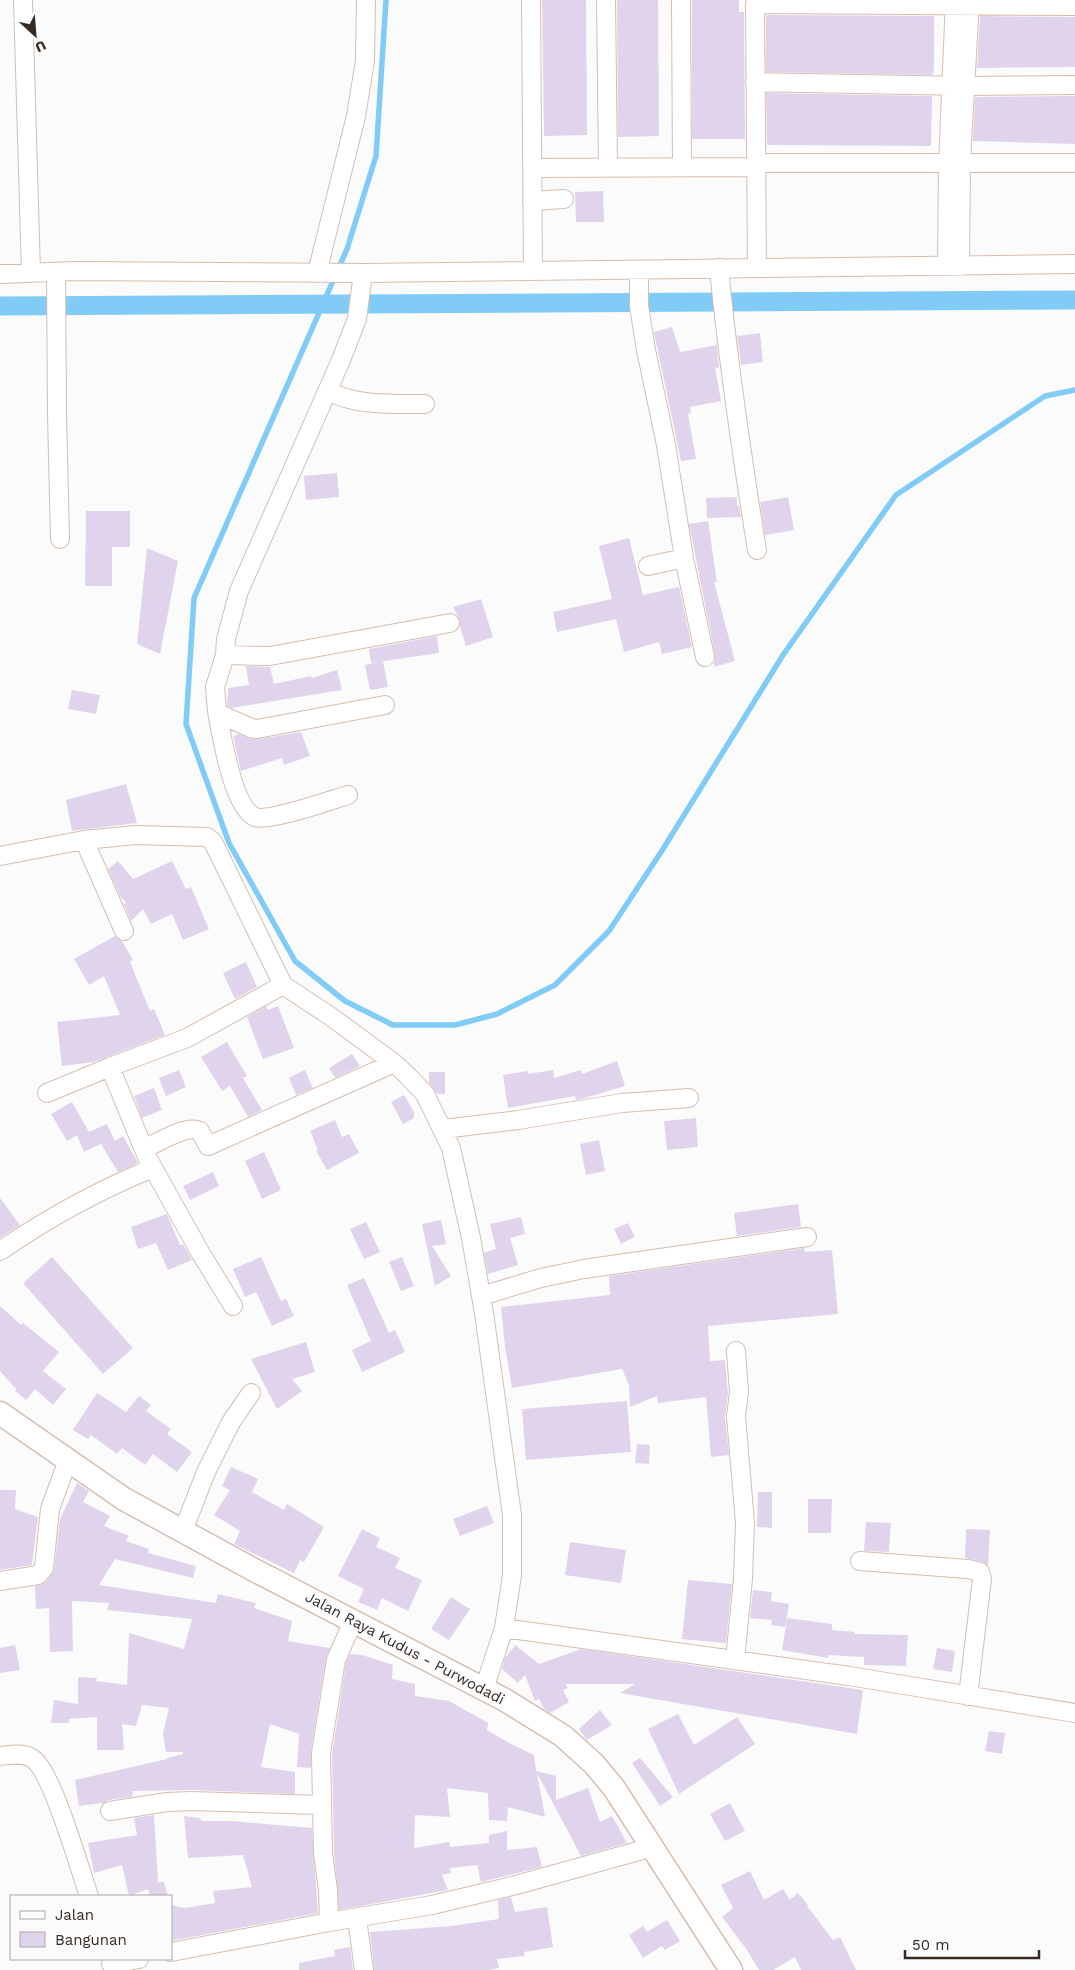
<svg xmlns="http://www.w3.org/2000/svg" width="1075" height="1970" font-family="'Work Sans',sans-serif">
  <rect width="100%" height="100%" fill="#fbfbfb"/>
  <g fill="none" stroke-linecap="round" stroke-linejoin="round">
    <path stroke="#80ccf7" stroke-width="5.5" d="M386,0L376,156L347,249L194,598L186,724L229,843L295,961L345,1001L393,1025H455L497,1014L555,985L609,931L663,849L783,655L896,495L1045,396L1075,390"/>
    <path stroke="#80ccf7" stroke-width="19" d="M0,306L1075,300"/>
  </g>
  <path fill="#e0d4ed" d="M542,0H586L587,135L544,136Z
    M617,0H658L659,136L618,137Z
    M692,0H739V12H744L745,139H692Z
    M766,15L934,16V71L932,75L766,72Z
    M980,16L1075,17V67L977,68Z
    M766,93L932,96L931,146L767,145Z
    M1075,96V144L973,141L975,97Z
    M603,191L604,222H576L575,192Z
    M672,327L680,352L717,345L719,367L715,368L721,401L690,407L691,413L688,414L696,459L681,461L654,332Z
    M760,333L763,362L741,365L737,336Z
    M337,473L339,497L306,500L304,476Z
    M737,497V506H739L741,517L707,518L706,498Z
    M788,497L794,530L765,535L760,502Z
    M86,511H130V547H112V586H85Z
    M708,521L717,582H714L735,661L714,667L715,655L689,524Z
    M629,538L643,595L679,587L692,647L662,654L659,642L624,652L616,619L557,632L553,612L612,599L599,546Z
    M147,548L178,561L160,654L137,644Z
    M481,599L493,637L466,646L460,627V621L453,607Z
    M437,636L439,653L371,663L369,649Z
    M383,661L388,687L370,690L365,665Z
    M246,666L270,667L274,684L311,676L312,678L337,670L342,690L231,708L227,705L228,688L249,685Z
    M72,690L100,695L96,714L68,709Z
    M301,732L310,756L284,765L282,758L241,771L233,736L239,734L249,738L259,739Z
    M126,784L137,823L72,831L66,800Z
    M118,861L133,879L172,861L186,889L191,887L209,929L183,940L172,914L151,924L143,909L131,921L124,904L126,903L120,896L108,869Z
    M115,936L122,941L133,960L130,962L150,1011L154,1009L165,1035L94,1062L62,1066L57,1022L120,1015L104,976L89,985L74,959Z
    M246,962L257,987L235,999L223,973Z
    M266,1006L268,1010L278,1006L294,1048L263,1059L247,1017Z
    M227,1042L247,1076L243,1078L262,1110L248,1117L230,1086L222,1091L201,1057Z
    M352,1054L360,1066L335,1078L329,1068Z
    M617,1061L625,1086L581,1099L576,1100L575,1096L508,1108L503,1075L527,1071L528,1074L553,1070L554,1078L581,1070L582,1074Z
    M179,1070L186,1087L166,1096L159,1078Z
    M305,1070L313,1088L296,1095L289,1078Z
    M429,1072H445V1094H437L429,1083Z
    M154,1088L162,1110L142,1118L134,1096Z
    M404,1095L414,1112V1118L403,1124L391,1102Z
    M72,1102L89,1132L107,1124L115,1141L123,1136L138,1163L118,1172L101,1144L84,1152L77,1135L67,1141L51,1114Z
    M696,1118L698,1147L667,1150L664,1121Z
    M335,1120L342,1137L349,1134L359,1153L327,1170L316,1151L318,1150L310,1131Z
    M599,1140L605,1171L586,1175L580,1144Z
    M264,1152L281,1190L262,1199L245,1161Z
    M213,1172L219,1186L190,1200L183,1186Z
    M0,1198L20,1225L0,1238Z
    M798,1204L801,1227L737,1236L734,1213Z
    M167,1214L180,1245L183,1244L192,1260L168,1270L156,1243L138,1249L131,1227Z
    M521,1217L525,1234L510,1238L518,1265L488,1274L484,1253L496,1249L490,1224Z
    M441,1220L446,1244L432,1246L451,1276L435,1286L422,1224Z
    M366,1222L380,1252L364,1259L350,1229Z
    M628,1223L635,1237L621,1244L614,1229Z
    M804,1248L805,1252L832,1250L838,1314L708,1326L710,1361L725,1360L728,1393L725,1417L729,1455L711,1457L706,1397L658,1403L657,1396L630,1407L629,1385L622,1369L512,1388L505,1347L501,1307L610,1295L609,1276Z
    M52,1257L133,1348L103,1374L23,1283Z
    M261,1257L281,1301L286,1299L294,1316L272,1326L256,1292L245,1297L233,1269Z
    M402,1257L414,1286L401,1291L389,1262Z
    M364,1278L389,1333L395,1330L405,1352L362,1372L352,1350L371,1341L347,1285Z
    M0,1306L21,1325L23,1323L59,1352L43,1371L66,1389L53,1405L35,1389L26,1400L15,1391L16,1389L0,1371Z
    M306,1342L315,1372L292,1379L302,1391L277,1409L251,1359Z
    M97,1393L126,1412L139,1396L151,1405L146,1411L171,1429L167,1434L192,1452L177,1472L153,1454L145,1465L122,1448L117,1454L91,1435L88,1439L73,1430Z
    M627,1401L631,1452L526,1460L522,1409Z
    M637,1444L650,1445L649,1464L635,1463Z
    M231,1467L258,1479L252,1492L284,1510L287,1504L324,1527L304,1562L300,1560L294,1573L234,1544L240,1531L214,1515L230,1490L222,1486Z
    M77,1483L89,1491L83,1502L110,1516L104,1526L129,1536L126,1541L149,1549L148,1553L196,1566L193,1578L115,1559L99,1585L216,1603L218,1594L256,1603L254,1608L292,1621L288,1641L330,1648L326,1658L311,1751V1768L297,1767L299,1734L270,1724L261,1767L295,1772V1794L191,1790L133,1791L132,1797L108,1800L102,1805V1803L79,1806L75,1780L167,1759V1758L183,1754V1752H166L163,1733L169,1708L142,1705L136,1726L122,1724L124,1750H97V1717L69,1719V1723H51L54,1700L78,1704V1677L97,1678L96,1681L127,1685L129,1633L184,1649L192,1619L107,1610L109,1603L72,1601L73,1651L50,1652L49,1608L36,1609L35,1586L46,1582L54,1570L60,1519Z
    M0,1490H16L15,1509L38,1517L32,1565L0,1570Z
    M758,1492H772V1528L757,1527Z
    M808,1499H832L831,1533H808Z
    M487,1506L494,1523L460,1536L453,1519Z
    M866,1522L891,1523L889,1552L864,1551Z
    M362,1529L380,1538L376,1547L400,1558L395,1568L422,1580L408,1611L382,1598L377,1610L358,1602L364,1589L338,1576Z
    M966,1529L990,1530L988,1565L983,1562L965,1558Z
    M570,1542L626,1550L621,1583L565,1575Z
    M688,1580L732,1584L726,1643L682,1639Z
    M753,1590L772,1592L771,1601L789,1604L785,1627L771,1625L772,1620L750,1618Z
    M451,1597L470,1609L449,1640L431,1629Z
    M787,1618L832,1624V1630L855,1632L854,1634L908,1635L906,1666L864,1665V1657L828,1655V1658L782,1650Z
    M514,1644L539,1664L581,1649L863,1690L857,1734L620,1693L635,1684H565L568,1688L563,1690L569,1702L550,1713L544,1709L539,1699L535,1701L525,1675L518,1683L502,1669L505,1658L515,1646Z
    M15,1645L20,1670L0,1673V1648Z
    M937,1648L955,1651L952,1672L933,1669Z
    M350,1654L362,1655L393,1665L392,1679L415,1684V1696L449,1701L488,1723L487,1730L511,1744L534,1755L536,1771L556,1776V1800L588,1788L600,1822L612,1816L627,1843L581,1856L537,1773L545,1817L508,1807L507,1821L489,1820L488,1793L447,1788L450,1817L415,1815L414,1848L449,1842L450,1847L489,1843V1835L507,1831V1850L537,1847L542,1867L481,1882L477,1865L450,1868L451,1873L442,1875L448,1890L339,1910L334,1852L332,1754L346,1663Z
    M600,1710L612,1725L587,1740L579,1729Z
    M678,1714L694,1745L737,1717L755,1744L679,1794L648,1729Z
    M989,1731L1005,1733L1002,1754L985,1751Z
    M640,1758L673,1797L660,1806L632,1763Z
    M730,1803L745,1831L725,1841L710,1814Z
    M154,1815L158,1882H164L168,1896H150L148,1889L129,1896L122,1865L94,1873L88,1843L137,1835L134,1818Z
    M184,1816L200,1818L201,1821H231L312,1828L318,1913L171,1941V1905L185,1908L215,1903L213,1891L252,1887L243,1855L188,1858Z
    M750,1871L764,1900L783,1889L790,1900L798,1893L808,1905L807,1906L833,1940L840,1937L856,1970H801L795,1957L773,1970H759L747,1950L722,1917L733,1908L721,1885Z
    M511,1897L515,1912L547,1907L553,1947L524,1952L525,1956L497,1959L499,1968L490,1970H374L370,1932L452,1926L499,1919L498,1900Z
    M667,1920L680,1941L665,1950L662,1946L643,1958L629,1935L643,1926L647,1932Z
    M350,1947L353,1970H299V1963L335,1956L334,1950Z"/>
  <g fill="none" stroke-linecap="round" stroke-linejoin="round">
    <g stroke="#d6beae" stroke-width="20">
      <path id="minor" d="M23,0L31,273
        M531,0L533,271
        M606,0L608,168
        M681,0L682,167
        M755,82L966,86L1075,85
        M756,163H1075
        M532,168L756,167
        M532,201L564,199
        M947,266L948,164L955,0
        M960,266L961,162L970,0
        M719,268C728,363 742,457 757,550
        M757,268L755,4L1075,6
        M639,270V306L646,350L666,445L684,558L705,657
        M56,272L57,414L60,539
        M317,273L356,116L365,61L366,0
        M363,273L357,319L341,360L239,591L226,639L225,655L215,687L217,711L224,716L251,728L257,729L385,705
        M0,274L75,271L363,273L1075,264
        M328,390C351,406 397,404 425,404
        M648,566L684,558
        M225,655L270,656L450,623
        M217,711C221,733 233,808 255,817C269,822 331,800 348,795
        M84,840L124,931
        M0,856L84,840L136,835L207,837L213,842L283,985L330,1016L394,1063L409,1077L425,1094L451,1148L471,1238L484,1313L512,1515V1575L504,1628L849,1676L1075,1713
        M47,1093L110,1067
        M443,1129L518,1120L622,1103L689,1098
        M144,1149C157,1143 187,1124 200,1131L208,1146L394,1063
        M0,1251C48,1218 99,1190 153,1168
        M481,1296L541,1278L584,1269L807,1237
        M233,1306L200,1252L147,1157L110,1067L187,1038L283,985
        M183,1531L206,1472L231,1422L251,1393
        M860,1561L968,1569L980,1572L982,1579L968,1696
        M0,1581L38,1575L44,1568L50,1509L68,1460
        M735,1660L743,1579L745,1523L736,1416L739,1392L736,1351
        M484,1689L504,1628
        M0,1756C11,1755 24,1752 33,1759C52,1771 80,1870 89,1896
        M110,1811L167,1802L191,1801L322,1805
        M357,1918L364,1970
        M329,1922L328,1890L323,1853L321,1753L336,1660L353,1621
        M171,1952L329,1922L432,1905L516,1885L653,1847
        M111,1964L139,1959"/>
    </g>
    <g stroke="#d6beae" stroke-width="25">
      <path id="major" d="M0,1413L124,1499L256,1571L505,1700L563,1736L594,1764L614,1788L731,1970"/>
    </g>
    <use href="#minor" stroke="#fff" stroke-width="18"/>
    <use href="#major" stroke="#fff" stroke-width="22"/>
  </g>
  <g text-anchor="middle" stroke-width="5" stroke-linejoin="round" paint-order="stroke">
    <g font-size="15" fill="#342b25" stroke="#fbfbfb">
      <text transform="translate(405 1648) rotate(28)" y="5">Jalan Raya Kudus - Purwodadi</text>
    </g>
  </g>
  <rect x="10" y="1895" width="162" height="65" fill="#fbfbfb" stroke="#aba8a5"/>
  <rect x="20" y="1911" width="25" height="8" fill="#ffffff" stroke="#aba8a5"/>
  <text x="55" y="1920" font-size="15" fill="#342b25">Jalan</text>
  <rect x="20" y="1932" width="25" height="15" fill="#e0d4ed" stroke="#aba8a5"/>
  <text x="55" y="1945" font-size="15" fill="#342b25">Bangunan</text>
  <g transform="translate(35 35) rotate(154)" stroke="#fbfbfb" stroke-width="4" paint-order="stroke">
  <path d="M0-4L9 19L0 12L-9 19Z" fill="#342b25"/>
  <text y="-8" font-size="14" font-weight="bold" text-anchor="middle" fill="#342b25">U</text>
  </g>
  <path d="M905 1950v8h134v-8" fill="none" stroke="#342b25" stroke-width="2.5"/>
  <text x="912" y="1950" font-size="15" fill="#342b25" stroke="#fbfbfb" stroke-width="4" paint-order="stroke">50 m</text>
</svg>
